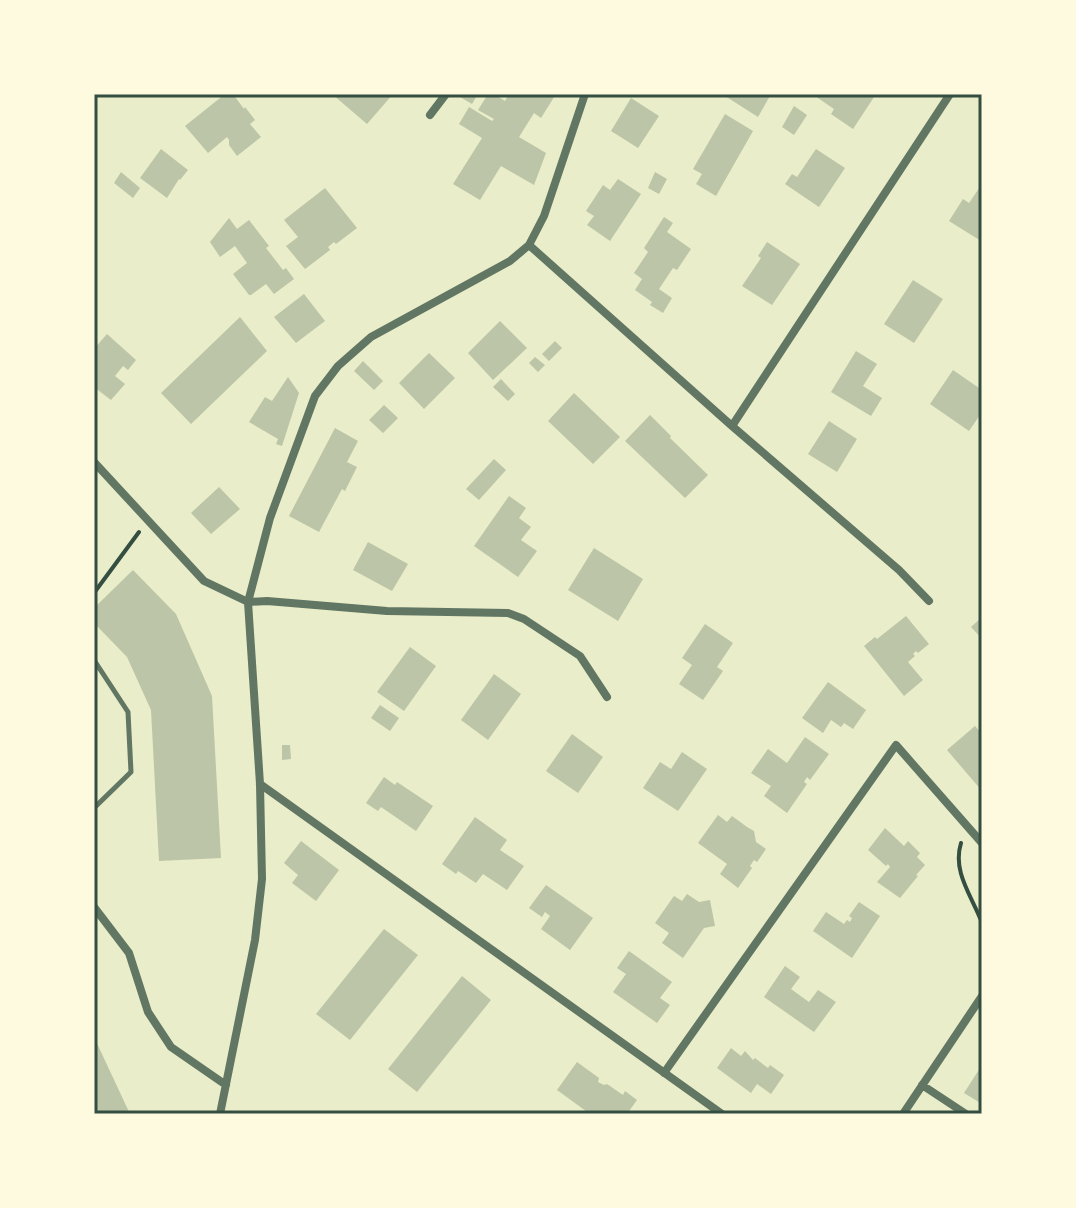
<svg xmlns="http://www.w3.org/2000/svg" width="1076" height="1208" font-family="'Varela Round',sans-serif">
  <rect width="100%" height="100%" fill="#e9edc9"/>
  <path fill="#bcc5a7" d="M225,94H233L244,109L245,107L255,120L250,124L261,137L237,156L229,145V140L227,137L208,153L185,126Z
    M332,94H393L367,124Z
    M455,94H478L472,104Z
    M488,94H494L505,101L509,94H556L541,118L534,113L519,137L546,153L534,185L501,166L480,200L453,184L482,138L459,124L469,107L492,121L494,119L478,110Z
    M726,94H771L758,117L725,96Z
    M816,94H876L853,129L831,114L834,109L815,96Z
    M631,98L659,116L638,148L611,131Z
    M794,106L807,115L794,135L782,127Z
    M725,114L753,131L716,196L696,184L702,174L693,169Z
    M161,149L188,170L180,180L179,179L167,198L140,178Z
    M816,149L845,168L819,207L785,184L792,174L797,177Z
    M121,172L140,188L133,198L114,183Z
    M655,172L667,179L659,194L648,188Z
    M618,179L641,194L610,241L587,225L594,216L586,211L603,185L610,190Z
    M982,184V240L981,241L949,221L963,199L969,203Z
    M325,188L357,228L336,244L334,242L328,247L330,250L305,269L286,246L298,237L284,220Z
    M664,217L673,223L667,232L691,249L677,270L673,268L659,289L672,298L663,313L650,305L652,302L635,290L642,279L634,273L648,252L644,248Z
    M229,218L237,229L249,220L269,246L266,248L283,270L286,268L294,279L274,294L266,284L251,295H249L233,274L247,263L235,246L220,257L210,242Z
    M767,242L800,264L772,305L742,286L761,258L758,256Z
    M913,280L943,299L914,343L884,324Z
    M304,294L325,321L296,343L274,317Z
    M240,317L267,351L191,424L161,393Z
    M500,321L527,348L493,380L468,353Z
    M107,334L136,360L128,370L123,366L115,376L125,384L111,400L94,387V349Z
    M555,341L562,348L549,361L542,354Z
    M856,351L877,364L863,386L882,398L871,416L831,392Z
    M429,353L455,378L424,409L399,383Z
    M535,357L545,365L538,372L529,363Z
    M363,361L383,381L374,390L354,371Z
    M953,370L982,390V412L969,431L930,404Z
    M288,377L299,393L282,446L276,444L278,439L249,422L265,397L272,401Z
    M501,379L515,394L508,401L493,387Z
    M574,393L620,437L593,464L548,421Z
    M384,405L398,418L383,433L369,420Z
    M650,415L671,436L670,438L708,475L685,498L625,441Z
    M829,421L857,439L837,472L808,454Z
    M335,428L358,441L347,462L357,467L345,491L342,489L319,532L289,516Z
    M494,459L506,470L479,500L466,489Z
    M219,487L240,509L211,534L191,513Z
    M509,496L526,508L519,518L531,527L521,540L537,551L518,577L474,546Z
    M368,542L408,564L392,591L353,570Z
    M594,548L643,579L618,621L568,590Z
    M133,570L176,614L212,696L221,858L159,861L151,710L127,657L94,623V608Z
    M906,616L929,644L918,653L916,651L913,654L915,656L908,662L923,680L904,696L864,646L875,637L877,639Z
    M982,617V639L971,627Z
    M705,624L733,643L717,667L723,671L703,700L679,684L692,665L682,658Z
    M410,647L436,666L404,711L377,692Z
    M494,674L521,694L488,740L461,720Z
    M828,682L866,710L853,729L844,723L841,727L831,720L823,733L802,718Z
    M380,705L399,718L390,731L371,718Z
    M975,726L982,734V791L947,750Z
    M572,734L603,757L578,793L546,771Z
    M805,737L829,754L810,780L807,777L804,782L807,784L787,813L764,796L771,786L751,773L768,749L787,763Z
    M282,745H290L291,759L282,760Z
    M682,752L707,769L678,811L643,788L660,762L671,769Z
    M384,777L395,785L397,782L433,806L416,831L381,807L378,811L366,803Z
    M718,815L727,822L732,816L747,827L754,831L756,842L766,849L757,862L754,860L750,866L752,868L738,888L720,874L727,864L698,843Z
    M475,817L507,840L500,850L524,866L507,890L483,874L476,883L458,871L456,874L442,864Z
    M885,828L904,846L908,841L920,853L917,857L925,865L916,875L918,876L900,898L877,882L890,867L888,864L886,866L868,850Z
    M301,841L339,870L316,901L292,883L298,875L284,863Z
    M546,885L593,918L570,950L541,929L550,916L545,912L542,917L529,908Z
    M687,894L699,902L710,900L715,926L704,928L683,958L662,943L669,933L655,923L674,896L682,901Z
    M859,902L880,916L852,958L813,931L826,912L844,924L847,920L850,922L852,918L849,916Z
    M384,929L418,955L350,1040L316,1014Z
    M629,951L672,982L660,998L670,1005L657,1023L613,992L626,974L617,968Z
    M785,966L800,977L791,989L809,1002L818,990L836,1002L814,1032L764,997Z
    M462,976L491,1000L417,1092L388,1069Z
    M94,1037L130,1114H94Z
    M731,1048L741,1056L745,1051L753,1060L755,1058L768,1068L770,1065L784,1075L771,1094L757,1084L751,1093L717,1068Z
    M577,1062L599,1078L598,1082L604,1085L607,1084L623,1095L625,1091L637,1100L627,1114H590L557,1090Z
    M982,1065V1104L964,1093Z"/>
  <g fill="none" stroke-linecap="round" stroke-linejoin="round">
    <path stroke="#344e41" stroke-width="4" d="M94,593L139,532
      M961,843C952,872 972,896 982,923"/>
    <path stroke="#617663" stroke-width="5" d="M94,660L128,712L131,772L94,808"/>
    <path stroke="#617663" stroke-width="8" d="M430,115L446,94
      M529,245L732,426L899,570L929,601
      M732,426L950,94
      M94,462L204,581L248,602L267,601L387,611L508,613L524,619L580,656L607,697
      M260,784L722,1114
      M94,907L129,953L148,1012L171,1047L226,1085
      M664,1073L896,745L982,843
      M922,1085L966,1114
      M220,1114L255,940L262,879L260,784L248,602L270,518L315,396L338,366L371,337L510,261L529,245L544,216L585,94
      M903,1114L982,996"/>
  </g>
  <rect width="1076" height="1208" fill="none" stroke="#fefae0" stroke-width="192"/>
  <rect x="96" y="96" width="884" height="1016" fill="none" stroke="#344e41" stroke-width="3"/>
</svg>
